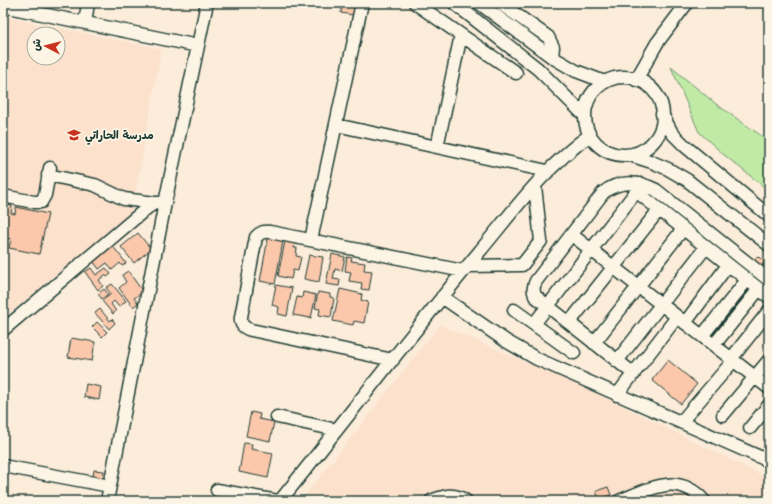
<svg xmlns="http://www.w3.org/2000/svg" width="772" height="504" font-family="'Shantell Sans','Playpen Sans Arabic',sans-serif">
  <rect width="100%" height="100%" fill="#fcecda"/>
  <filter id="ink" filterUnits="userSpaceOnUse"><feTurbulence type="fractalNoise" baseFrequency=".025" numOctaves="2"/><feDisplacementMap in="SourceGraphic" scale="8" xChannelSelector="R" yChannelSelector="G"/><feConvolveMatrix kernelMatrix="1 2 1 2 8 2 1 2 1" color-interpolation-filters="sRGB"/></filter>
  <g filter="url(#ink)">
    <path fill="#fce1cc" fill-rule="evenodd" d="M3,17L161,49L132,212L12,311L3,310ZM34,34H58V58H34Z
      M440,325L596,393L769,479V501H301Z"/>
    <path fill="#c0eaa6" stroke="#70946d" d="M671,67L716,104L769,141V191L723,154L699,132Z"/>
    <path fill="#fbc8ac" stroke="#1f3d34" d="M342,3H355L353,15L341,13Z
      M3,204L12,206L11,213L15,214L16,207L48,214L39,254L9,248L11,239L5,238L3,247Z
      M138,233L151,249L134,263L121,247Z
      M268,238L283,241L275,284L260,281Z
      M285,241L295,243L294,248H297L296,256L301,257L298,271L293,270L291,279L278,276Z
      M112,245L126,263L122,266L120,263L112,270L107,263L99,269L93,261Z
      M332,254L345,257L342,271L335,269L333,279L340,280L339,286L326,284Z
      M309,255L323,257L319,282L304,279Z
      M347,257L352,258L351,261L365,263L364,270L372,271L369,290L361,289L362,283L349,281L351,272L345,271Z
      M756,257L761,258L764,261L761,269L752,265Z
      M764,264L769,267V278L759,271Z
      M91,268L96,275L106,268L111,274L107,277L105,275L99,280L103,286L98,290L85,272Z
      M128,271L143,292L134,298L138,303L133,307L119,288L126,282L122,275Z
      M112,284L126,301L119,307L114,301L111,304L116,311L113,314L102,301L111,294L106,288Z
      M276,285L292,288L287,316L278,314L279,307L272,305Z
      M104,289L108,294L102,299L98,294Z
      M340,289L362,294L361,300L368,302L364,323L354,321L353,325L333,321Z
      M303,292L316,295L311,318L293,315L297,297L302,298Z
      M318,292L330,294V297L334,298L331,317L319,315L320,309L315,308Z
      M100,309L110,321L112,319L115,323L109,329L95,313Z
      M97,322L107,332L102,337L92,327Z
      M71,338L95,342L92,361L68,357Z
      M668,360L697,384L681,404L652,380Z
      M86,384L101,387L99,400L84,397Z
      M251,412L260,414L259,419L274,422L270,441L246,436Z
      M244,443L252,444L251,449L273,453L268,478L239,472Z
      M94,470L104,471L103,478L93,477Z
      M608,487L611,495L599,499L596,491Z
      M649,495L651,501H635Z"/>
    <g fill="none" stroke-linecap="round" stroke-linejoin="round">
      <g stroke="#1f3d34" stroke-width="15">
        <path id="minor" d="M415,3L516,73
          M454,3L538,69L585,116
          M479,3L552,57L576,71L605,82
          M501,4L548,37L553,47L552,57
          M3,6L198,46
          M85,23L88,3
          M585 116a39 39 0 1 1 78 0a39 39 0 1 1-78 0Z
          M636,80L657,43L687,3
          M662,114L672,133L685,146L769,216
          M336,125L547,171
          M437,147L461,35
          M630,155L652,162L668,169L687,180L769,245
          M48,175L95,185L124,199L155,203
          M636,191L769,297
          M3,196L34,202H41L45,195L50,168
          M572,235L769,388
          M311,240L362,3
          M468,266L522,265L541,241L535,186
          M442,297L506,341L537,359L769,461
          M514,310L574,353
          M569,323L659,210
          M685,323L728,265
          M534,324L642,184
          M3,330L147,208L155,203H165
          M702,336L747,280
          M594,343L683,229
          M714,345L759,289
          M731,359L769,311
          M393,360L251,330C244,328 240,325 241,317L256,237C261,232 264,231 270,232L463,271
          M617,361L706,247
          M634,374L535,296C533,290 533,287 536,281L603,193C618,180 639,181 656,190L769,280
          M617,395L677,317
          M723,415L769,360
          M277,417L337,430
          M681,422L733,361
          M750,428L769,405
          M3,466L110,486
          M217,490L278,501
          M107,501L165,203L207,3
          M280,501C347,418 412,333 480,251C514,210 546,166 590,135
          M431,501C444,496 454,492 466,501
          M619,501C650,489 678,471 704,501"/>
      </g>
      <use href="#minor" stroke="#fcf5e5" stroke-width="12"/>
    </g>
  </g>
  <defs>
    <g id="school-bare" transform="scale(1.08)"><path d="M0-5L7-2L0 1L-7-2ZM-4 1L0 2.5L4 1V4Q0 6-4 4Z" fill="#c8321e" stroke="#fcf5e5" stroke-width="2.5" paint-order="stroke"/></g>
  </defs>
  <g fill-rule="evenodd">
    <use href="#school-bare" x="74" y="135"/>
  </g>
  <g text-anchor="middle" stroke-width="3.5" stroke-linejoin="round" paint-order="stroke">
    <g font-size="11" font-weight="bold" fill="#1f3d34" stroke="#fcf5e5" text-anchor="start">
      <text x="85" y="139">مدرسة الحاراتي</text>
    </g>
  </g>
  <rect width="772" height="504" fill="none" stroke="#fcf5e5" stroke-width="16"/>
  <rect x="8" y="8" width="756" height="488" fill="none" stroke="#1f3d34" stroke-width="1.5" filter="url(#ink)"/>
  <g transform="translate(46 46) rotate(277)"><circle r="19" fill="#fcf5e5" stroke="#a4ab9e"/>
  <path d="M0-3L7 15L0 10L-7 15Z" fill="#c8321e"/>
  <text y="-6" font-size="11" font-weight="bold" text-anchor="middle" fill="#1f3d34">ش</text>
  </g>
</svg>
